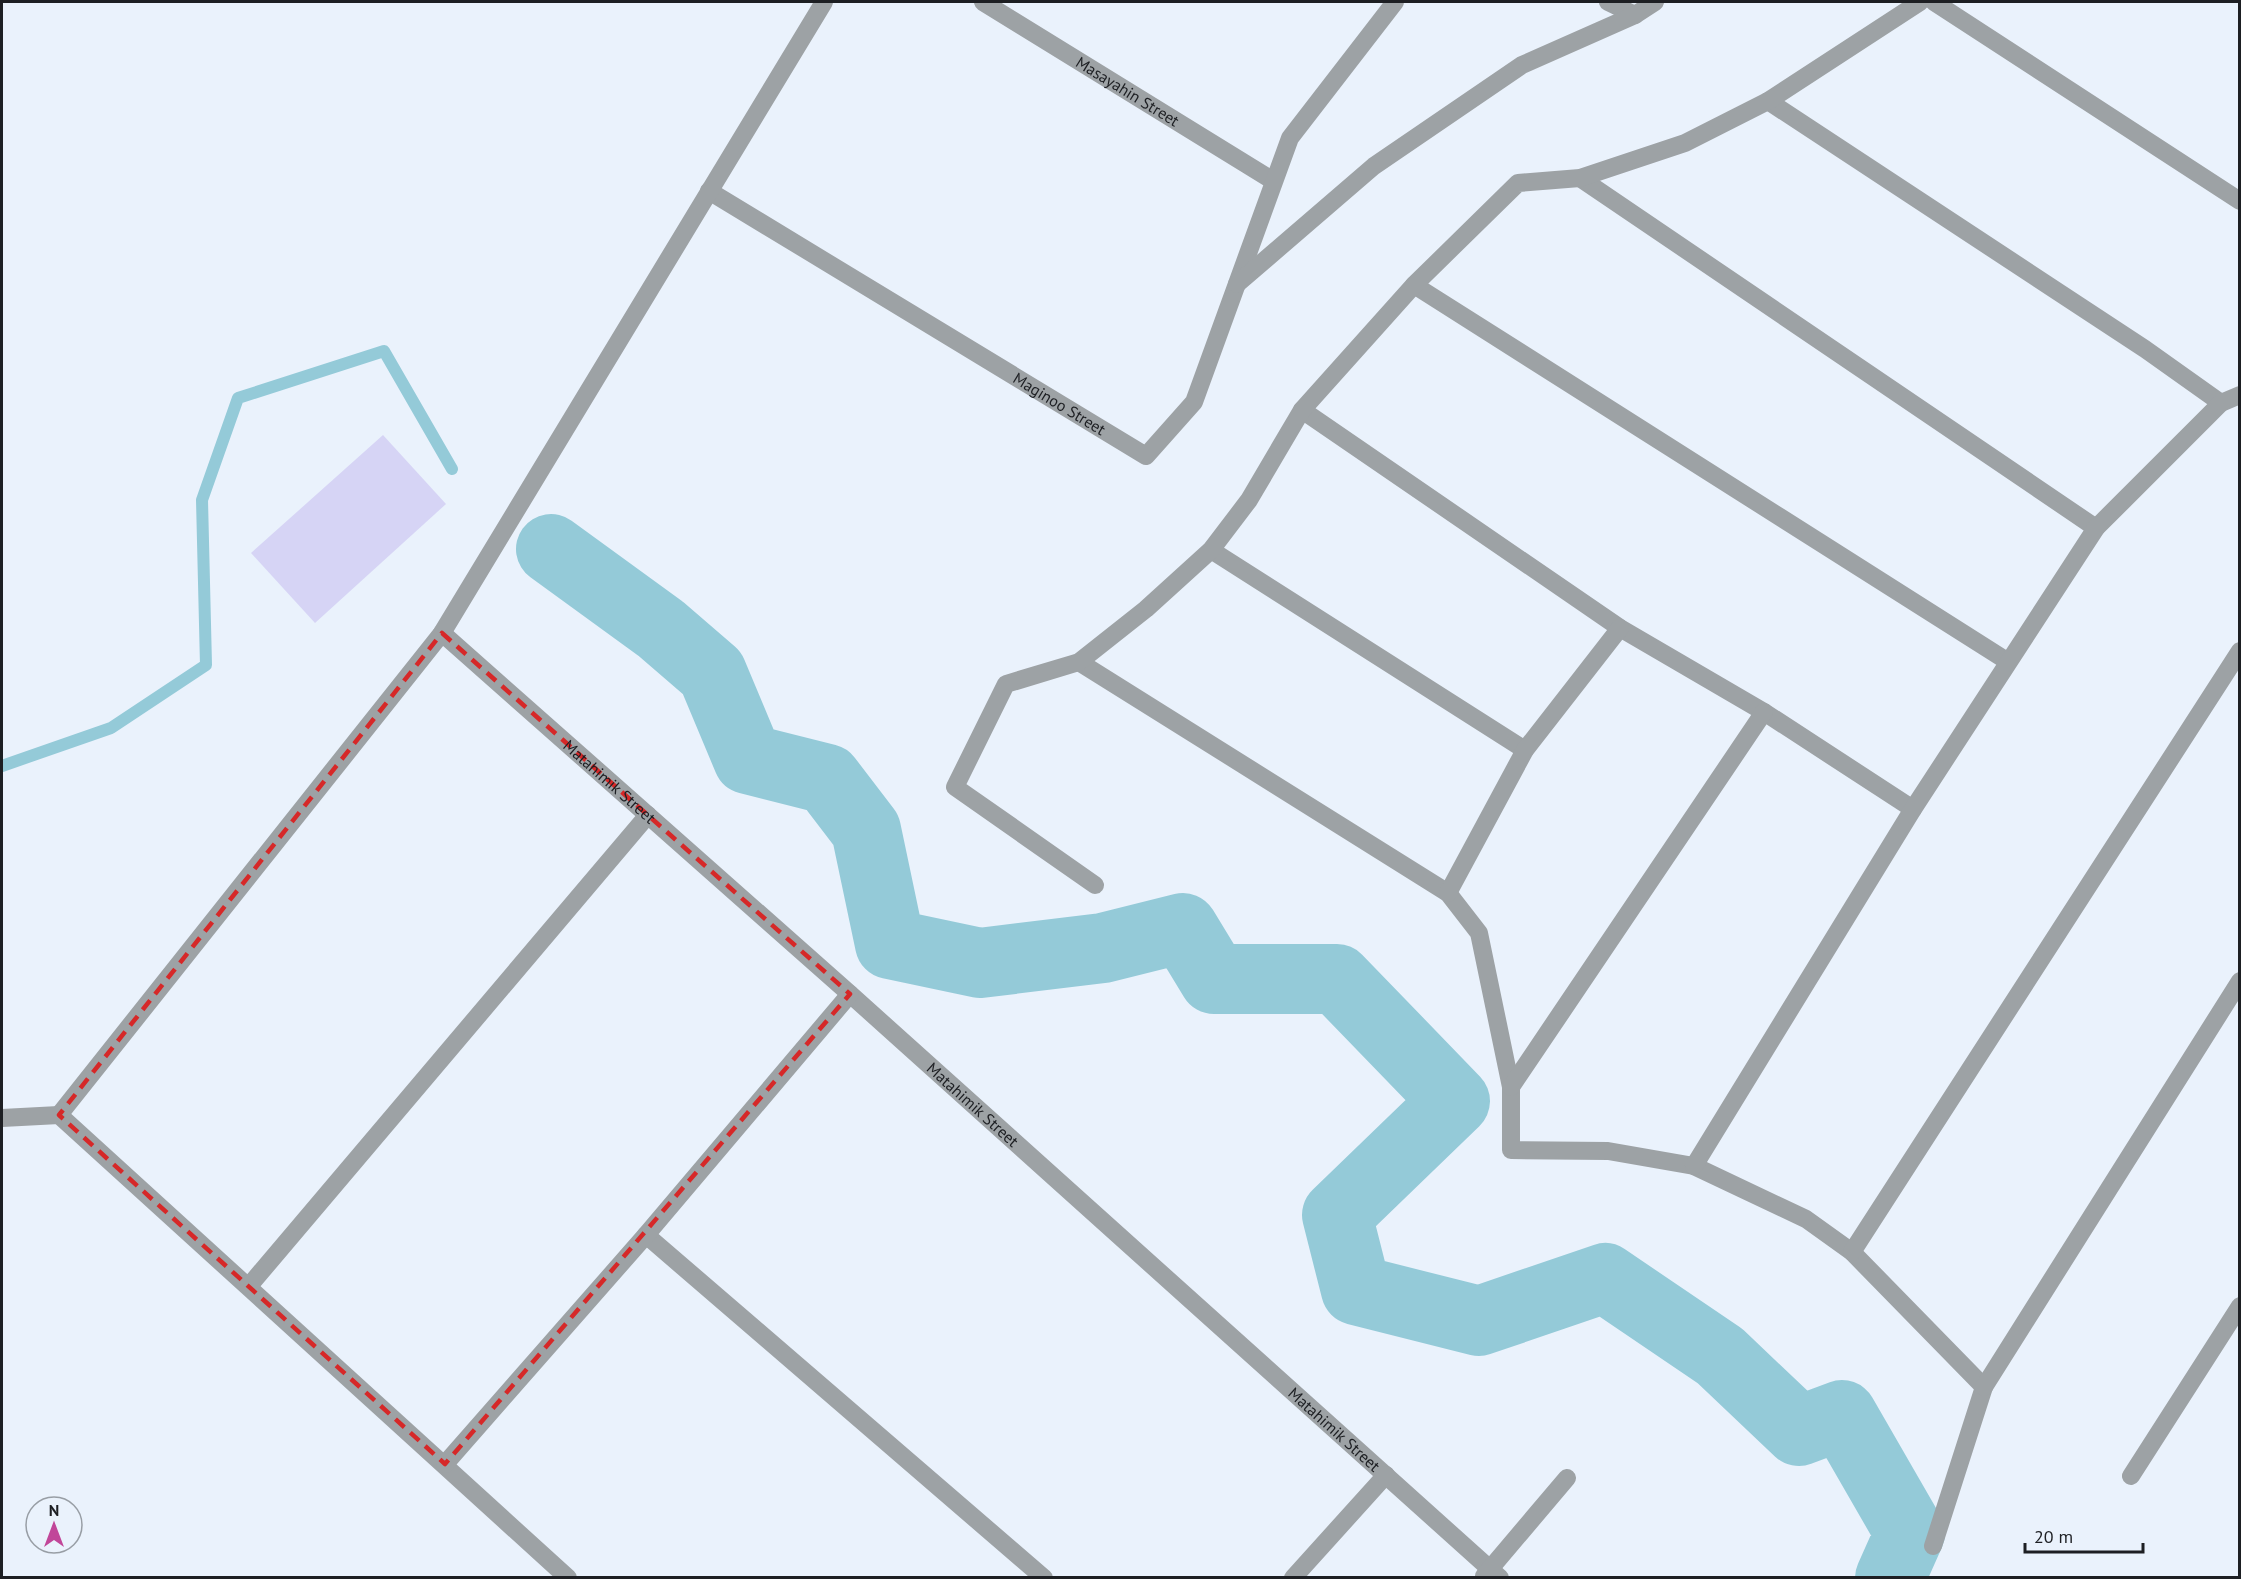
<svg xmlns="http://www.w3.org/2000/svg" width="2241" height="1579" font-family="'PT Sans',sans-serif">
  <rect width="100%" height="100%" fill="#eaf2fc"/>
  <path fill="#d6d4f5" d="M383,435L446,504L315,623L251,553Z"/>
  <g fill="none" stroke-linecap="round" stroke-linejoin="round">
    <path stroke="#94cad8" stroke-width="12" d="M2,766L111,728L206,665L202,500L238,398L384,351L452,469"/>
    <path stroke="#94cad8" stroke-width="70" d="M551,549L661,629L712,673L748,759L827,779L866,830L890,944L980,963L1103,948L1183,928L1214,979H1337L1455,1101L1337,1215L1356,1290L1479,1321L1605,1278L1720,1356L1799,1431L1842,1415L1910,1533L1890,1578"/>
    <g stroke="#9da2a5" stroke-width="18">
      <path id="s1" d="M983,2L1272,180"/>
      <path d="M1608,2L1635,15"/>
      <path d="M1934,2L2240,201"/>
      <path d="M1768,101L2145,349L2221,403"/>
      <path d="M1580,178L2096,528"/>
      <path id="s2" d="M709,191L1146,456L1194,402L1290,138L1395,2"/>
      <path d="M1237,284L1374,166L1522,65L1635,15L1655,2"/>
      <path d="M1414,285L2007,661"/>
      <path d="M1302,410L1620,628L1764,712L1913,809"/>
      <path d="M1211,550L1525,750"/>
      <path id="s3" d="M442,633L850,994L1500,1578"/>
      <path d="M1079,662L1448,893L1479,933L1511,1087V1150L1608,1151L1694,1166L1806,1219L1852,1252L1984,1387L1933,1546"/>
      <path d="M1095,885L955,787L1006,684L1079,662L1146,609L1211,550L1249,500L1302,410L1414,285L1518,183L1580,178L1685,143L1768,101L1920,2"/>
      <path d="M1448,893L1525,750L1620,628"/>
      <path d="M1511,1087L1764,712"/>
      <path d="M59,1115L442,633L824,2"/>
      <path d="M2,1118L59,1115L568,1578"/>
      <path d="M1694,1166L1913,809L2096,528L2221,403L2240,395"/>
      <path d="M646,1235L1044,1578"/>
      <path d="M1852,1252L2240,651"/>
      <path d="M249,1286L648,815"/>
      <path d="M1984,1387L2240,981"/>
      <path d="M445,1464L646,1235L850,994"/>
      <path d="M2131,1476L2240,1306"/>
      <path d="M1484,1576L1567,1478"/>
      <path d="M1293,1578L1386,1475"/>
    </g>
  </g>
  <path fill="none" stroke="#d62828" stroke-width="4.5" stroke-dasharray="12 8" stroke-linejoin="round" d="M442,633L850,994L445,1464L59,1115Z"/>
  <g text-anchor="middle" stroke-width="4.5" stroke-linejoin="round" paint-order="stroke">
    <g font-size="16" fill="#1d1f23" stroke="#eaf2fc">
      <text dy="6" stroke="none"><textPath href="#s1" startOffset="170">Masayahin Street</textPath></text>
      <text dy="6" stroke="none"><textPath href="#s2" startOffset="410">Maginoo Street</textPath></text>
      <text dy="6" stroke="none"><textPath href="#s3" startOffset="224">Matahimik Street</textPath></text>
      <text dy="6" stroke="none"><textPath href="#s3" startOffset="710">Matahimik Street</textPath></text>
      <text dy="6" stroke="none"><textPath href="#s3" startOffset="1196">Matahimik Street</textPath></text>
    </g>
  </g>
  <rect width="2241" height="1579" fill="none" stroke="#1d1f23" stroke-width="6"/>
  <g transform="translate(54 1525)"><circle r="28" fill="#eaf2fc" stroke="#989ea5" stroke-width="1.5"/>
  <path d="M0-4.5L10 22L0 15L-10 22Z" fill="#c14699"/>
  <text y="-9" font-size="16" font-weight="bold" text-anchor="middle" fill="#1d1f23">N</text>
  </g>
  <path d="M2025 1543v9h118v-9" fill="none" stroke="#1d1f23" stroke-width="3"/>
  <text x="2034" y="1543" font-size="18" fill="#1d1f23" stroke="#eaf2fc" stroke-width="4.5" paint-order="stroke">20 m</text>
</svg>
